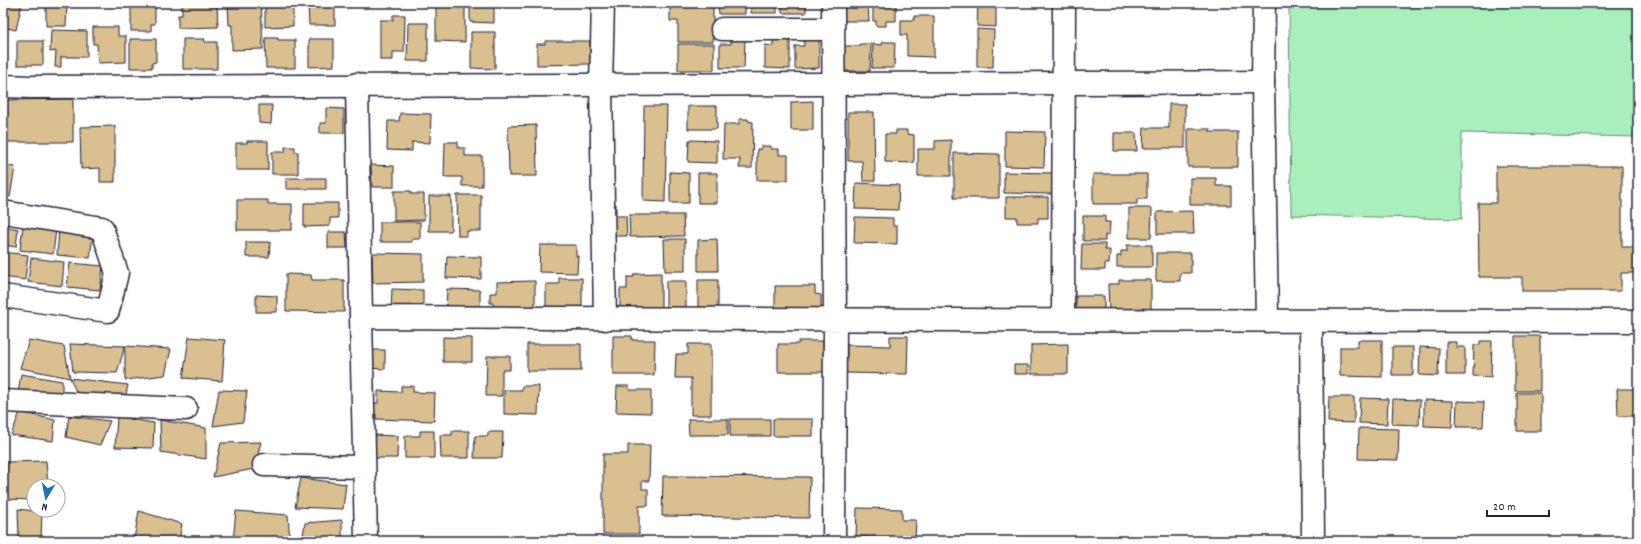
<svg xmlns="http://www.w3.org/2000/svg" width="1641" height="544" font-family="Dekko,sans-serif">
  <rect width="100%" height="100%" fill="#fff"/>
  <filter id="ink" filterUnits="userSpaceOnUse"><feTurbulence type="fractalNoise" baseFrequency=".025" numOctaves="2"/><feDisplacementMap in="SourceGraphic" scale="8" xChannelSelector="R" yChannelSelector="G"/><feConvolveMatrix kernelMatrix="1 2 1 2 8 2 1 2 1" color-interpolation-filters="sRGB"/></filter>
  <g filter="url(#ink)">
    <path fill="#a8efbb" stroke="#65887b" d="M1289,3H1637L1636,137L1462,133V219L1291,215Z"/>
    <path fill="#dac090" stroke="#22223b" d="M3,3H22L16,30L3,27Z
      M46,3H60V6H67L66,26H46Z
      M131,3H155V24H151V31H131Z
      M217,3L218,27L178,28V15H182V4Z
      M228,3H261L263,49L232,50V25H229Z
      M265,3H293V26L265,27Z
      M308,3H335V25H309Z
      M436,3H465V42L436,41Z
      M470,3H494V23L470,22Z
      M646,3H663V6H646Z
      M670,3H713V42H678V21H670Z
      M718,3H745V14H719Z
      M751,3H777V13H751Z
      M782,3H806V13H782Z
      M844,3H868L869,21H844Z
      M873,3H896V21H886V26H876V21H873Z
      M978,3H996V27L977,26Z
      M393,15H405L404,52H393V60H380V20H393Z
      M914,16H934V57L907,56V35H901V20H914Z
      M408,23H428V61H407Z
      M93,27H118V36H126V62L98,63L97,44H93Z
      M977,29L994,30L993,67H977Z
      M51,30L87,31V57H61V67H55L56,51L50,52Z
      M471,32H495V69L471,68Z
      M265,38H278V40H295V68H266Z
      M130,39H156V62L152,63V68H130Z
      M183,39H205L204,42H217V69H183Z
      M309,39H334V66L309,67Z
      M790,39V69L765,68V45L773,46V40Z
      M731,40H745L744,68H720V44H731Z
      M804,40H819V68L795,69V46H804Z
      M17,41H43V65H17Z
      M545,41H590V64L537,65V44H545Z
      M882,42H895L894,68H872L873,44L882,45Z
      M678,44H714V70H678Z
      M860,44H871L870,71H842V46H860Z
      M73,99V142H3V130H7V100Z
      M813,101V130H791V102Z
      M1169,104H1185V148H1143L1144,128H1169Z
      M259,105H272L271,124L259,123Z
      M644,106H667L665,202L643,201Z
      M688,106H717V129H688Z
      M326,108L344,109V133H320V123H326Z
      M848,112H874L875,181H863L862,161H848Z
      M400,113L431,114L430,143L412,142V151L387,150L388,121H399Z
      M739,119H748V121L753,122L752,168H739L740,159H723L724,124H739Z
      M536,125L537,176H509L508,126Z
      M115,126V182H100V168L81,169L80,127Z
      M1188,129H1210V132H1238V167H1188Z
      M896,130H907V134L914,135V163L885,162V134H896Z
      M1005,131L1045,132L1044,167L1005,166Z
      M1114,133H1136L1137,151H1114Z
      M689,140L717,141V163L688,162Z
      M951,140V176H918V149H935V141Z
      M247,141H268V170H236V143H247Z
      M445,142H458V148H465V156H482V186H462V177H444Z
      M761,146H771V149H779V155H788V180H757V149H761Z
      M285,147H295V152H298V174H272V152H285Z
      M954,153L999,154V198H954Z
      M3,165L15,167L10,197L3,195Z
      M371,165L394,166V187H372Z
      M1496,166H1622V247H1638V273H1621V291H1522V277H1479L1478,203H1496Z
      M670,172L689,173V203H670Z
      M1004,172L1053,173L1052,194L1004,193Z
      M698,173H717V203H698Z
      M1093,174H1147V199H1137V204H1093Z
      M286,178H326V189H286Z
      M1190,178H1216V186H1231V205H1190Z
      M856,183L899,185L898,210L855,209Z
      M394,191H411V194H424V220L394,221Z
      M457,195H481V231H467V236H458Z
      M429,196H451V231H429Z
      M1006,197H1048V218H1038V223H1017V217H1006Z
      M237,200H268V204H292V230H237Z
      M304,203H338V218H330V226L304,227Z
      M607,204H616V216H626L627,236H608Z
      M1129,208H1152L1151,238H1129Z
      M1193,211L1194,234H1157V212Z
      M629,215H683L684,236L630,237Z
      M1083,216H1105V222H1110L1109,235H1105V241H1083Z
      M855,217L893,218V226H897V244L854,243Z
      M380,222H420V239H412V242H380Z
      M23,225L56,229L53,254L20,250Z
      M3,226L18,229L16,247L3,245Z
      M59,230L93,234L90,258L57,255Z
      M328,232H346L347,248H328Z
      M664,239H685V271H665Z
      M717,239L718,271H698V240Z
      M246,242H270L269,257H246Z
      M1082,244H1105V250H1110L1109,264H1105V270H1081Z
      M540,245H576V256H578L577,273L539,272Z
      M1127,245H1152V267H1117V256H1121V251H1127Z
      M3,252L28,255L25,280L3,277Z
      M372,253L423,254V282L373,283Z
      M1156,253H1191V273H1180V281H1156Z
      M447,256L481,257V279L446,278Z
      M31,258L64,262L62,286L28,282Z
      M70,263L103,266L100,290L67,287Z
      M661,273V310L620,309V289H627V277H634V274Z
      M286,274L311,275L312,280H344V312L286,311Z
      M559,278H582V314L546,310V284H559Z
      M698,280H718V312H698Z
      M1119,280H1151V312H1109L1108,284H1119Z
      M535,281V311H493V303H490V293H497V282Z
      M666,281H686V312H666Z
      M775,286H815V294L821,295V314H775Z
      M392,289L423,290V314L391,313Z
      M447,289L480,290V312L446,311Z
      M256,295L277,296V312H256Z
      M1076,296H1104V314H1076Z
      M613,336H632V340H655L654,375H613Z
      M890,336H908L907,374L843,373V356H847V345L890,346Z
      M1515,336H1540V391H1515Z
      M189,337L225,340L222,381L183,378Z
      M443,337L472,338V362H443Z
      M29,340L64,346L70,378L20,368Z
      M1358,340H1382V377L1340,376V347H1358Z
      M799,341H823L824,372H778V344H798Z
      M1480,341H1492L1491,377L1473,376L1474,345H1480Z
      M1446,342H1456V347H1465V375H1446Z
      M70,344L125,346L117,373L73,372Z
      M527,344H581V371H527Z
      M688,344H711V415H691V378H675L676,354H688Z
      M1068,344V374H1031V345Z
      M125,346L171,349L165,375L125,380Z
      M1392,347H1413V375H1392Z
      M1420,347L1439,348L1438,376L1419,375Z
      M366,350H385V369L366,368Z
      M487,356H510V370H502V396H486Z
      M1014,365H1028V374H1014Z
      M21,374L62,381V397L18,394Z
      M70,378L128,385L125,399L79,398Z
      M401,386H413V392L435,393L434,421L376,419V414H368V403H378V391L401,392Z
      M522,386H539L538,415L504,414V390H522Z
      M617,386H629V390H651V413L616,412Z
      M1617,389H1638V416H1618Z
      M219,390L247,391L243,422L213,426Z
      M1517,393H1541V431H1517Z
      M1329,397H1354V423L1328,422Z
      M1360,398L1388,399L1387,424L1359,423Z
      M1393,399L1420,400L1419,425L1392,424Z
      M1424,400L1453,401L1452,427L1424,426Z
      M1457,401L1484,402L1483,427H1456Z
      M20,412L55,420L53,441L11,435Z
      M69,416L110,421L100,445L66,437Z
      M117,417L154,423L153,448L115,447Z
      M688,419H728V435H689Z
      M730,419H770V436H730Z
      M773,419H813V436H773Z
      M160,420L206,428V459L161,452Z
      M1359,428L1399,429L1398,460L1358,459Z
      M420,431H434V458H405V436H420Z
      M452,431H469V458H441L440,435H452Z
      M488,432H503L502,458H474L475,436H488Z
      M372,435L398,436L397,458H372Z
      M261,442L254,469L213,477L221,443Z
      M628,445H650L649,481H642V489H648V506H639V534H603V454H628Z
      M46,461L48,486H34V500L5,499L6,462Z
      M663,476L810,477L809,518L662,516Z
      M301,478L346,484L343,509L295,507Z
      M857,508L902,509V520H916L915,539L856,537Z
      M18,509L42,512L41,541L19,540Z
      M139,511L182,524L179,541H141L134,539Z
      M236,511L288,515L290,541H233Z
      M342,520V541H302L305,523Z"/>
    <g fill="none" stroke-linecap="round" stroke-linejoin="round">
      <g stroke="#22223b" stroke-width="25">
        <path id="minor" d="M603,3L601,86L605,319
          M833,3L835,321L834,541
          M1264,3L1263,82L1267,321
          M722,29H833
          M357,84L361,317C787,320 1212,321 1638,321
          M3,212L102,228L117,273L108,311L3,296
          M361,317L366,541
          M1063,319L1064,3
          M1311,321L1313,541
          M3,401L186,409
          M264,465L364,467"/>
      </g>
      <g stroke="#22223b" stroke-width="25">
        <path id="tertiary" d="M3,86L32,87C443,83 853,86 1263,82"/>
      </g>
      <use href="#minor" stroke="#fff" stroke-width="22"/>
      <use href="#tertiary" stroke="#fff" stroke-width="22"/>
    </g>
  </g>
  <rect width="1641" height="544" fill="none" stroke="#fff" stroke-width="16"/>
  <rect x="8" y="8" width="1625" height="528" fill="none" stroke="#22223b" stroke-width="1.5" filter="url(#ink)"/>
  <g transform="translate(46 498) rotate(190)"><circle r="19" fill="#ffffff" stroke="#a7a7b1"/>
  <path d="M0-3L7 15L0 10L-7 15Z" fill="#1f6fb2"/>
  <text y="-6" font-size="11" font-weight="bold" text-anchor="middle" fill="#22223b">N</text>
  </g>
  <path d="M1487 510v6h62v-6" fill="none" stroke="#22223b" stroke-width="2"/>
  <text x="1493" y="510" font-size="12" fill="#22223b" stroke="#ffffff" stroke-width="3" paint-order="stroke">20 m</text>
</svg>
